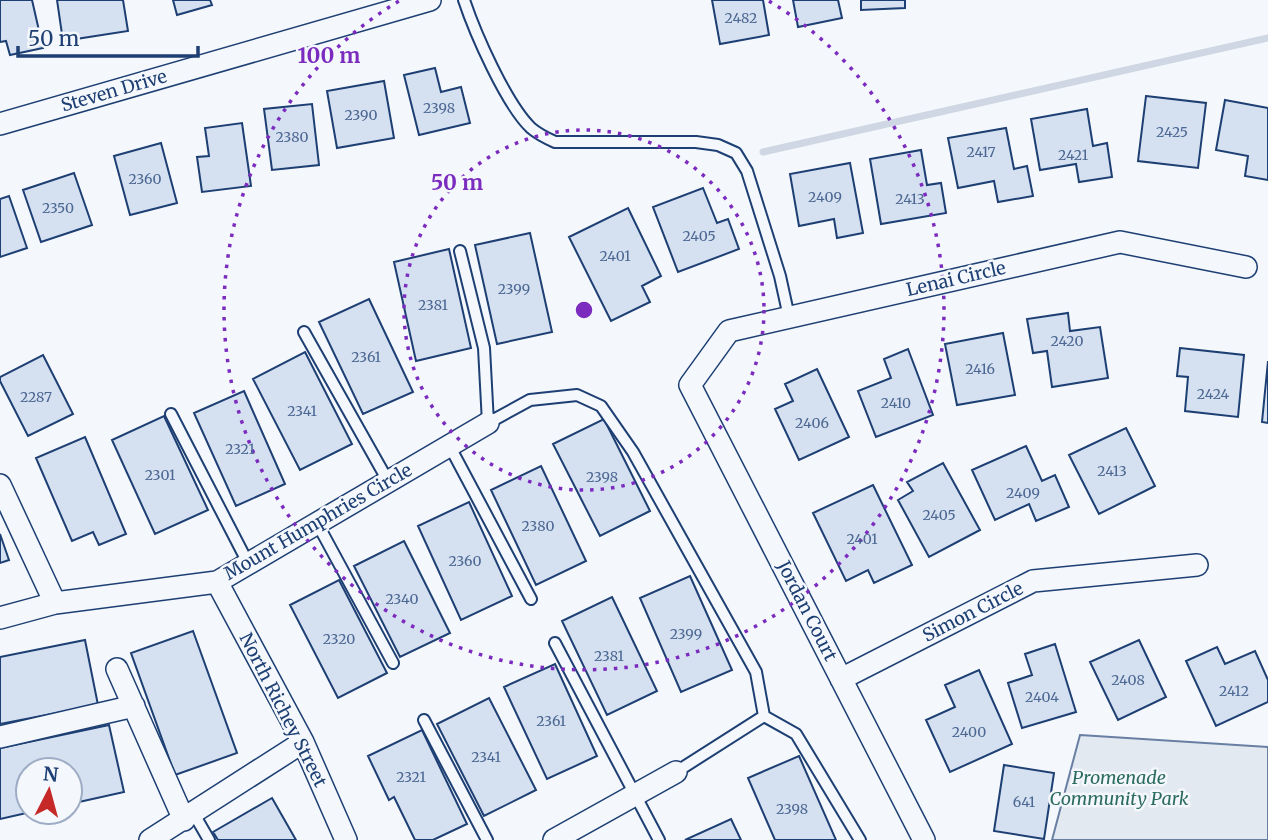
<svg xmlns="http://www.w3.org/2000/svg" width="1268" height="840" font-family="Merriweather,serif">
  <rect width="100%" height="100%" fill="#f4f7fb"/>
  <path fill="#e3e9f0" stroke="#687fa3" stroke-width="2" d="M1080,735L1268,747V840H1052Z"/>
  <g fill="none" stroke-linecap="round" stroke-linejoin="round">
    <path stroke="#cfd7e4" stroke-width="7" d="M763,152L1268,38"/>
  </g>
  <path fill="#d5e0f0" stroke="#1d3f73" stroke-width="2" d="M0,0H32L43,48L10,55L6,41L0,42Z
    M57,0H123L128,31L63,41Z
    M173,0H210L212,5L177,15Z
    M712,0H763L769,35L720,44Z
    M793,0H838L842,18L798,27Z
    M861,0H905V8L861,10Z
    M435,68L441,92L461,87L470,123L419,135L404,75Z
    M384,81L394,138L337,148L327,91Z
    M1146,96L1206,103L1198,168L1138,161Z
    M1225,100L1268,108V180L1245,176L1248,156L1216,150Z
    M312,104L319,165L272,170L264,109Z
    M1087,109L1093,146L1107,143L1112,177L1079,182L1076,164L1040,170L1031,119Z
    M242,123L251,186L202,192L197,157L209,156L205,128Z
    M1006,128L1014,169L1027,166L1033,196L998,202L994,181L958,188L948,138Z
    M161,143L177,203L130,215L114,156Z
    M921,150L927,185L941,183L946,213L881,224L870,159Z
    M850,163L863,233L837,238L834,219L799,226L790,174Z
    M74,173L92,225L41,242L23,190Z
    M703,188L717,223L728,219L739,249L678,272L653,207Z
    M9,196L27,248L0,257V199Z
    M628,208L661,276L642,286L650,302L611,321L569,237Z
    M530,233L552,332L497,344L475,245Z
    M449,249L471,348L416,361L394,262Z
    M369,299L413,392L363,414L319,322Z
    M1068,313L1070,331L1100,327L1108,378L1052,387L1047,351L1033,353L1027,319Z
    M1003,333L1015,395L957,405L945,344Z
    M1180,348L1244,355L1238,417L1185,411L1188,377L1177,376Z
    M908,349L933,415L876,437L858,391L891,378L884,359Z
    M305,352L352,444L300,470L253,379Z
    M43,355L73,414L28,436L0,381V377Z
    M1268,361V423L1262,422Z
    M817,369L849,437L799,460L775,409L793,401L785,384Z
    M244,391L285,484L236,506L194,413Z
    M164,416L208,510L155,534L112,440Z
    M604,419L650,511L600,536L553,444Z
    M1126,428L1155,486L1099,514L1069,455Z
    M85,437L126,534L99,545L93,532L72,541L36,458Z
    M1026,446L1042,481L1055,475L1069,507L1036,521L1029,504L995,520L972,470Z
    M943,463L980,530L929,557L898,500L913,491L907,482Z
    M541,466L586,561L536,585L491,490Z
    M873,485L912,565L874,583L868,570L846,581L813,513Z
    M469,502L512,596L461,620L418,526Z
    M0,534L9,560L0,563Z
    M404,541L450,633L400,657L354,566Z
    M690,576L732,670L681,692L640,598Z
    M339,580L387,673L338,698L290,605Z
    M612,597L657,691L607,715L562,621Z
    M193,631L237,753L175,775L131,653Z
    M85,640L98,705L0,724V657Z
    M1139,640L1166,697L1118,720L1090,662Z
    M1055,644L1076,712L1022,728L1008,683L1032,675L1025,654Z
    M1217,647L1225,664L1255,651L1268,680V702L1216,726L1186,661Z
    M555,664L597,756L547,779L504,687Z
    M979,670L1012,744L950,772L926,720L955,707L945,685Z
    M489,698L536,790L484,816L437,724Z
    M109,725L124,792L70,804V770H28V812H31L0,819V748Z
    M422,730L467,824L433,840H415L394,797L389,800L368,756Z
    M799,756L836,840H775L748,778Z
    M1004,765L1054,773L1044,839L994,831Z
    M272,798L296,840H218L213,832Z
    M731,819L741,840H685Z"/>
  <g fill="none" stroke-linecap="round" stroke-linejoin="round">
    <g stroke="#1d3f73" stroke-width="14">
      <path id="lane" d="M464,0C475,33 506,104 531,128C538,134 546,138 555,142H696L718,145L736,153L747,171L780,276L789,317
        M460,251L484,348L488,423L530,400L577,395L601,406L633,452L756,672L764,716
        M304,332L388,481
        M171,414L248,563
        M449,445L531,599
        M317,523L393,663
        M555,643L659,840
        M424,720L487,840
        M676,772L764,716L796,734L860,840
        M194,814L209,840"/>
    </g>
    <g stroke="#1d3f73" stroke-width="24">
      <path id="street" d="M0,124L430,0
        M0,485L55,603
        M217,582L303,742L346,840
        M0,618L55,603L217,582L488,423
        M117,669L184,820
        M841,679L1033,581L1197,565
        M0,737L134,706
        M150,840L303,742
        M554,840L676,772
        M924,840L690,385L729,331L1120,242L1246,267"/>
    </g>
    <use href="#lane" stroke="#f4f7fb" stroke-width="10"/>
    <use href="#street" stroke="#f4f7fb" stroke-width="21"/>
  </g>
  <g fill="none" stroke="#7b2cbf" stroke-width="3.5" stroke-dasharray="3.5 7">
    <circle cx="584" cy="310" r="180"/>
    <path d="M769 1A360 360 0 1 1 399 1"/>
  </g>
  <g text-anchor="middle" stroke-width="5" stroke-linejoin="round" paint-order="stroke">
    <g font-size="14" fill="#4b6792">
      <text x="741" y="23">2482</text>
      <text x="439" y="113">2398</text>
      <text x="361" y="120">2390</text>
      <text x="1172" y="137">2425</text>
      <text x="292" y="142">2380</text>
      <text x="981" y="157">2417</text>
      <text x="1073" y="160">2421</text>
      <text x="145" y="184">2360</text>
      <text x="825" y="202">2409</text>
      <text x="910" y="204">2413</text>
      <text x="58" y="213">2350</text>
      <text x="699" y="241">2405</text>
      <text x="615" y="261">2401</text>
      <text x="514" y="294">2399</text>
      <text x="433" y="310">2381</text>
      <text x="1067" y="346">2420</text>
      <text x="366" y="362">2361</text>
      <text x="980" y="374">2416</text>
      <text x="1213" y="399">2424</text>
      <text x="36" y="402">2287</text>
      <text x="896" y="408">2410</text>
      <text x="302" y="416">2341</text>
      <text x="812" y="428">2406</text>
      <text x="240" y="454">2321</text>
      <text x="1112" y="476">2413</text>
      <text x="160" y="480">2301</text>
      <text x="602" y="482">2398</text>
      <text x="1023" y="498">2409</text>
      <text x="939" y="520">2405</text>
      <text x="538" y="531">2380</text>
      <text x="862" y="544">2401</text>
      <text x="465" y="566">2360</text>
      <text x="402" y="604">2340</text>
      <text x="686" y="639">2399</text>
      <text x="339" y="644">2320</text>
      <text x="609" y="661">2381</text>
      <text x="1128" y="685">2408</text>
      <text x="1234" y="696">2412</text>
      <text x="1042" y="702">2404</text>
      <text x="551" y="726">2361</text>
      <text x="969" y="737">2400</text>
      <text x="486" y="762">2341</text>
      <text x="411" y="782">2321</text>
      <text x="1024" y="807">641</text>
      <text x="792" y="814">2398</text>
    </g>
    <g font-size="18" fill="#1d3f73" stroke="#f4f7fb">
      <text transform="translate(114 91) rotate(-16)" y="6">Steven Drive</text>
      <text transform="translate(956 279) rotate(-13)" y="6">Lenai Circle</text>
      <text transform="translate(318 522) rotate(-30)" y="6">Mount Humphries Circle</text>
      <text transform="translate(807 611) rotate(63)" y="6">Jordan Court</text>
      <text transform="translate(973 612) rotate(-27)" y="6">Simon Circle</text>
      <text transform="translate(283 710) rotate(63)" y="6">North Richey Street</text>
    </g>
    <g font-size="18" font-style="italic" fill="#2c6c60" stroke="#f4f7fb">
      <text x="1119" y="784">Promenade<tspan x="1119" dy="21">Community Park</tspan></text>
    </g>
  </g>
  <circle cx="584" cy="310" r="10" fill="#7b2cbf" stroke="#f4f7fb" stroke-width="3.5"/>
  <g font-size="21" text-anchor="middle" font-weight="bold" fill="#7b2cbf" stroke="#f4f7fb" stroke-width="5" stroke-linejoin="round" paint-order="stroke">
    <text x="329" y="63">100 m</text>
    <text x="457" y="190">50 m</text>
  </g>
  <g transform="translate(49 791) rotate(6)"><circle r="33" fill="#f4f7fb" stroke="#9eadc5" stroke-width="2"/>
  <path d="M0-5L12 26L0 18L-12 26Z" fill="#c62828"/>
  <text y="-10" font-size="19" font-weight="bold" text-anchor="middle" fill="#1d3f73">N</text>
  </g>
  <path d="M18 46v10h180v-10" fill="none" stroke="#1d3f73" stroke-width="3.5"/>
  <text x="28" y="46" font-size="21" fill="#1d3f73" stroke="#f4f7fb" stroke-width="5" paint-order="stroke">50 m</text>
</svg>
